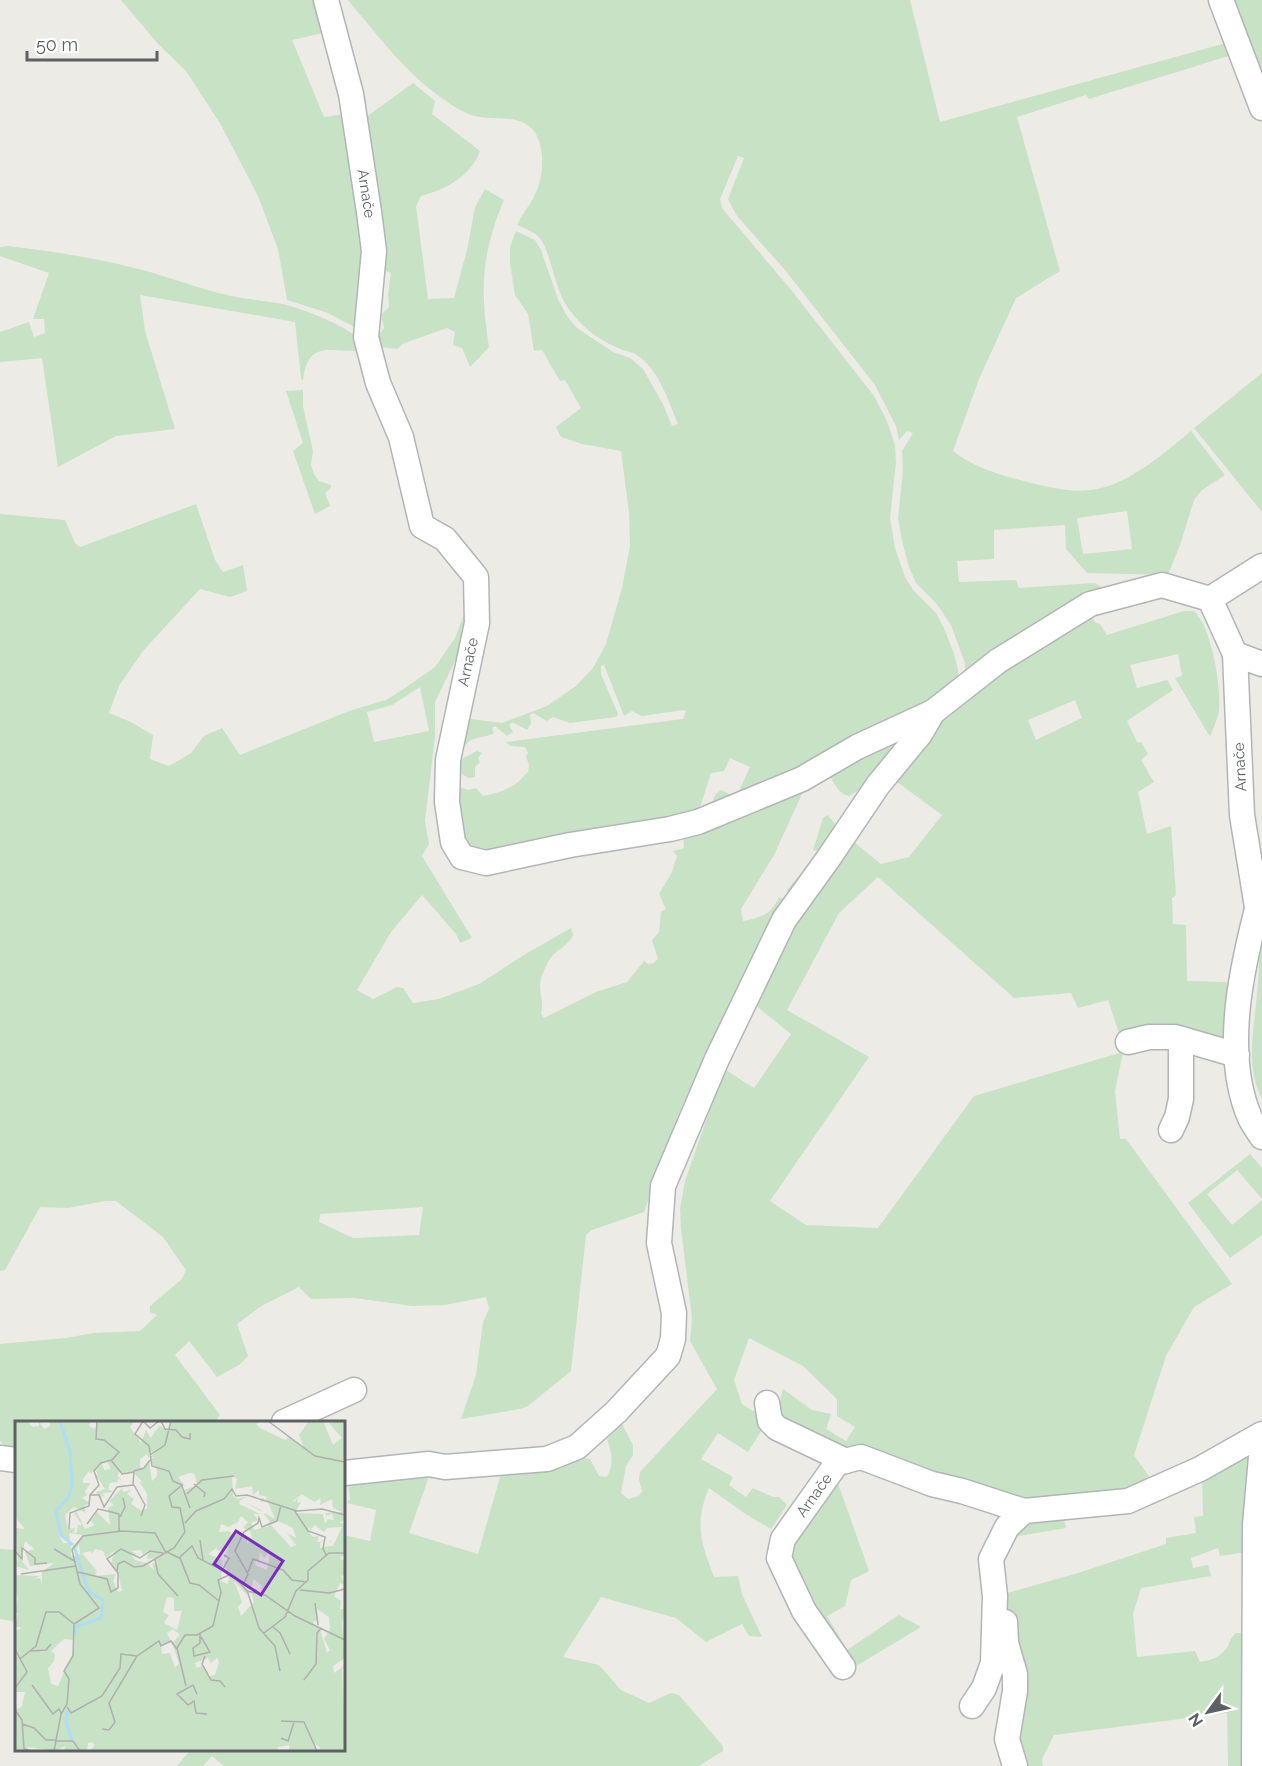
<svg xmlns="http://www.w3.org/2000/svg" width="1262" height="1766" font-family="Raleway,sans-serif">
  <rect width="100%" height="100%" fill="#edebe5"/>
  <path fill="#c8e2c5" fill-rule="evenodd" d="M121,0H319L328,32L292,40L324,117L352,113L362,199V331L328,313L287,300L278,249L258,196L221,125L186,71L158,44Z
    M348,0H910L940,122L1226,43L1232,55L1089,99L1086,95L1017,117L1060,271L1016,298L979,379L953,451C973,467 999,475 1024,481C1047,487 1073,494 1097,489C1132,482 1164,453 1191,431L1225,475L1201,491L1194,500L1180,545L1168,575L1087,573L1066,549L1065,525L994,530V559L957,561L959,582L1016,580L1019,588L1095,583L1101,587L1099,594L1020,641L965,679V663L951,625L936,603L916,583L909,567L902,541L898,519L903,469L902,451L913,433L907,431L899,440L896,426L875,385L785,270L737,216L728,199L744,158L738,156L720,199L722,208L792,291L874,396L887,421L895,445L896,462L890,518L895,548L905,577L913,590L936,613L944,628L954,654L958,670V684L943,698L839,752C824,771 741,802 715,812C711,802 712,796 721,790L736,797L750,767L730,758L724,771L711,773L696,820L644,831L608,834L491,859C451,845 457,822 457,786L468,790L476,788L483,796C495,794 507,790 517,783C521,780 524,775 528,772L529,765L526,756L528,753L525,747L510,746L506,742L683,719L686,711L683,710L642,716L632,711L624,716L604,665L601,666V674L618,714L616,717L570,723L553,717L547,721L533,713L530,715L531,724L527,730L512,722L509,725L513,732L507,736L495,726L492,728L494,734C477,739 466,736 461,756L462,759L477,751L482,753L478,758L480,762L475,767V777L468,778L462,774H456L463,718L502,723L547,706L576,686L593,668L606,644L622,588L630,546L629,513L621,451L582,444L561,437L556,427L581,408L565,380L560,381L542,350L534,351L528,314L515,295L510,263V247L516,231L535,240L541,250L558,299L567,316L577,328L613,352L630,358L643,369L663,404L672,426L678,424C668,400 658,367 635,354C630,351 623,351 618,348C597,339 581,326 568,308C554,289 551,249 538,236C532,231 524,228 517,225C521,216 526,210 531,202C543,183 546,156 537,136C524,109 488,124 466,113C416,87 383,42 348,0ZM1127,511L1132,549L1083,554L1077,518Z
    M1230,0H1262V85Z
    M413,83L435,101L432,114L480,151C471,176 445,190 421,196L416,206L428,299L454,298L467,250L475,207L485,189L504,200C481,255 480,289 489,347L470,367L462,348L453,345L455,332L447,328L402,344L398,349L380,347L375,341L384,328L381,315L389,307L388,294L391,273L386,271L381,287L362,120Z
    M8,246C51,251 94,258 135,268C164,275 191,286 219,293C240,299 262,300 283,304C303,309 353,327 364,345L357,351C327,351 307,342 303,381L301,378L295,322L140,295L145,331L175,429L116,436L58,467L42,358L0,362V332L29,322L34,337L45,333L44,319H33L49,273L0,256V247Z
    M1262,373V512L1194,428Z
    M303,390V406L313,451L311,465L314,474L319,481L331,485L330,489L325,493L330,506L315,514L293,451L303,443L286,391Z
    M196,504L215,560L223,572L243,565L247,591L230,597L200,589L143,651L119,686L109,713L131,722L153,735L150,759L169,766L191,753L204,736L222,728L240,755L349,711L386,700L402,690L435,667L455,638L466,609L459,653L435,702V736L425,821L429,844L422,856L472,938L460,943L456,934L422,895L391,932L357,990L373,999L397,987L403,988L413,1003L439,999L479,984L524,955L571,928L573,935C566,949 555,949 548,962C545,968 540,978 540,985C540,995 544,1003 541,1013L544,1018L596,992L627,982L644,961L648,964L654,963L658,959L652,940L659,932L661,912L666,909L659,894L672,872L677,856L673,851L684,848L683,831L803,792L774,855L741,909L743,921C760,918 771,915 779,897L784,900L789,894L787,890L805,869L813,864L819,851L813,850L823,818L828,815L839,829L705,1059L682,1106L644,1212L592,1230L586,1235L571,1371L528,1406L520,1409L461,1419L476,1375L483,1322L489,1309L486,1297L445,1305L412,1306L355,1298L311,1299L299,1287L263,1305L237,1324L248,1356L239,1365L217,1377L189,1341L175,1355L220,1415L215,1422H16V1452L10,1450L0,1441V1344L66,1338L94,1333L140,1331L157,1315L150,1312V1306L182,1279L186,1270L163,1237L116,1201H105L68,1208L40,1207L5,1270L0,1271V514L65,520L75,543L80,547ZM420,687L429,731L374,742L367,712L392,705ZM423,1207L419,1235L353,1238L319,1222L320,1214Z
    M1184,611H1194C1212,628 1221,685 1219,710C1218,719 1213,728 1210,737L1175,678L1182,676L1178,654L1130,665L1137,688L1167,680L1173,690L1127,721L1137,742L1142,743L1148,754L1141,760L1154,782L1138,792L1147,834L1171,826L1176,895L1172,898L1173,924L1186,925L1187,981L1226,982L1231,991L1223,1045L1121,1039L1108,1000L1078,1008L1071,993L1014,998L878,877L839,913L787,1010L869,1057L770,1201L806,1225L878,1228L974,1096L1123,1052L1115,1091L1120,1139H1126L1232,1284L1194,1307L1166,1356L1134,1455L1152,1481L1107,1493H1075L1031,1507L843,1450L775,1421L783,1389L812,1410L831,1414L826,1429L846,1441L855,1427L837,1416V1399L803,1366L749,1338L734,1380L742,1404L758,1414L765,1425L748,1452L718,1433L701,1459L733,1477L729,1485L746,1497L753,1488L773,1497H779L787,1505L771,1529L747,1515L709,1488C694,1524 701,1542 714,1577L738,1576L742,1594L762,1637L749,1636L742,1624L706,1642L676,1618L601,1597L563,1657L599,1665L621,1690L649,1703L671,1693L679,1695L723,1746V1751L699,1766H224L212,1756L203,1766H177L188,1753V1750H344V1535L370,1541L376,1510L347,1503L350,1499L348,1481L432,1468L409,1533L478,1554L502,1470L574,1456L590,1459L599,1476L607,1477C614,1463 612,1453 607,1439L615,1431L620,1420L633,1445V1455L626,1466L621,1493L628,1499L639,1496L642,1491L639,1479L640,1472L717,1389L690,1341L692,1318L681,1229L680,1209L685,1181L724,1069L754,1088L791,1034L750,1001L777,942L849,838L881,864L909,857L942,815L893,779L948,706L1089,614L1096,623L1100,624L1107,635ZM1075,700L1082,718L1036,740L1028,720Z
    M910,727L859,790L849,796C836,793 835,781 826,772Z
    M1262,924V1099C1245,1067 1254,1029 1257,994C1260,971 1258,947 1262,924Z
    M1250,1154L1262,1168V1199L1237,1170L1207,1194L1232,1225L1262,1200V1235L1230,1258L1188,1203Z
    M1250,1447L1248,1552L1220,1556L1218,1548L1191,1558L1193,1568L1208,1565L1211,1576L1141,1588L1133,1614L1137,1657L1195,1651L1200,1662C1210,1660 1219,1658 1226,1649C1231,1643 1228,1640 1236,1633H1247L1248,1766H1228L1227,1713L1054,1735L1042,1759L1043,1766H1018L1007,1593L1078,1573L1166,1544V1538L1196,1533L1194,1517L1203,1516L1202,1476Z
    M835,1475L869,1571L851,1580L845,1606L827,1616L847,1650L899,1615L921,1627L853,1668L788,1573L790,1544Z
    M1063,1515L1066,1528L1007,1538L1028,1518Z
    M0,1549L16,1550V1622L0,1619Z"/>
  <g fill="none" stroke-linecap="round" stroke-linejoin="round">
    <g stroke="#b2b5b8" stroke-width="27">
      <g id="minor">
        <path id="s1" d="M326,0L351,94L369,212L374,251L366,337L378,383L401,437L422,526L445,539L476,577L477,623L448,760L447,802L453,842L462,857L486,863L570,845L670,829L698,822L802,779L857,747L933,712"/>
        <path d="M1221,0L1262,108"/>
        <path d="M1210,599L1262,566"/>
        <path d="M1261,894C1243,961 1221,1051 1250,1118C1253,1124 1258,1131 1262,1137"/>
        <path d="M1257,907L1242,815L1235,654L1262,664"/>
        <path d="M1128,1042L1149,1037H1175L1237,1055"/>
        <path d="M1171,1130L1177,1117L1181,1099V1039"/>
        <path d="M767,1403L770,1421L777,1428L846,1461"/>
        <path d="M284,1422L354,1390"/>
        <path d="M0,1458L16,1460"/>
        <path d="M344,1473L429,1464L445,1467L547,1459L577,1447L616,1412L668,1356L673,1339L674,1313L659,1243L663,1186L717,1059L784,920L828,859L878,785L920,734L933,712L998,661L1090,604L1162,585L1210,599L1235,654"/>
        <path d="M1005,1622L1006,1643L1015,1674V1691L1007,1739L1015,1766"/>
        <path id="s2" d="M843,1667L804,1611L779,1558L783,1539L837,1463L861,1457L932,1484L962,1491L1024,1511L1128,1501L1200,1469L1262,1434"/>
        <path d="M972,1706L984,1688L993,1663L995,1596L991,1559L1007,1527L1024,1511"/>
        <path d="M1254,1766L1255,1525L1262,1446"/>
      </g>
    </g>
    <use href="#minor" stroke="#fff" stroke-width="24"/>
  </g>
  <g text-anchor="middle" stroke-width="4.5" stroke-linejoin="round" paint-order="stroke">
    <g font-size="15" fill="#5d6164" stroke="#fff">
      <text dy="5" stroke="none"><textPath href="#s1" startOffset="198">Arnače</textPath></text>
      <text transform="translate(468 662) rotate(-78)" y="5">Arnače</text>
      <text transform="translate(1240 767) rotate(-93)" y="5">Arnače</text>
      <text dy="5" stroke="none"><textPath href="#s2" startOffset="200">Arnače</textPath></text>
    </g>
  </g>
  <g transform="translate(15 1421)">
    <rect width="330" height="330" fill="#edebe5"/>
    <path d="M0,0H12L18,6L24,5V0L29,8L35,5L34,0H76L74,5L79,8L85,0H119L115,6L126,22L131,9L136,17L144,5L155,9L157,0H246L241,3L245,7L270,19L274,16L289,27L284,14L294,0H308L318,24L327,17L314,2L330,0V98L325,102H330V133L325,137L330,141V154L326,155L330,164L325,162L319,175L326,180L325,188H330L327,202L330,237L318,245L319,252L330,244L327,248L330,330H303L305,326L300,323L302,330L274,329V324L263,326L262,330H75L80,324L77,321L73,322L72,330H49L50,325L41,330L13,326V330H0V285L3,288L7,285L10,271H0V210L7,207L0,205L3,192H0L3,177L0,166V148L1,154L24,155L19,158L25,157L27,163V151L39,142L15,145L10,131L19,128L10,120L6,139L14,149L0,145V136L3,141L0,107L10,108L0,96ZM134,31L140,32L135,36H139L135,39L142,49V55L137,60L134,40L128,48L125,46V38L132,33L134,37ZM92,40L96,48L89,49L87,43L81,50L83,54L80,53L90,68L81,71L87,79L86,73L90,77L88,72L98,71L93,68L95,62L103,61V57L108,61L103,55L104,49L109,53L113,49L111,54L118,51L129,63L124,60L132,73V87L127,90L116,83L119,78L112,73L116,69L108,71L107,67L94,80L99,84L93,87L95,104L82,91L76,100L80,104L70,108L62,91L59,92L67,104H63L62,111L59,113L60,107L53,108L50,94L59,86L71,92L69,85L75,82L67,77L72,74L70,70L76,62H68V58L74,50L76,53L81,46ZM175,52L180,53L182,64L167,70V65H170L163,56ZM217,54L222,58L220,68L237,65L238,74L244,69V74L252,76L251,79L247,77L245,81L256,80L253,81L260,98L226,79L232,75L223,78L218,75ZM287,73L299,81L306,77L305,84L317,78L318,87L327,91L311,92V95L317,93L319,99L313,98L310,103L308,93L280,92L286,81L282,82L283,77L279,81L278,80ZM225,79L246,89L255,101L249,105H254L239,109L236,102L243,99L239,93H245L224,83ZM226,95L233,101L228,107L235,110L237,117L232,123V117L226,115L229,110L219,115L214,110L204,111L206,103L214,106L222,101L220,106ZM263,100L278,107L281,117L272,112L281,124L276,126L256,104ZM300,104L309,111L312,107L327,106L318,125H314L316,120L310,118L315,120L314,125L305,127V122L309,121H302L304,115L298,116L293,110L295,105V110ZM54,112L68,114L56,127L60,130L64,123L65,133L61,135H56V122H48L45,116L55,119ZM201,127L203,130L214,127L211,132L216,133L209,134V137L217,134L209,142L213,154L221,152L214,155L213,163L206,160L208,139L193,133ZM80,128L88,130L91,137L99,130L96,144L103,151L107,170L103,171L98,160L101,153L79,155L82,151L77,150H82L67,132L76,130L77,133ZM126,129L128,134L133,129L132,138L140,137L143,144L139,142H137L139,149L133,143L136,142L135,140L134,143L120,139L117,135L122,133L116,130ZM245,131L249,137L255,131L259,133L254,134V142L249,140L253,142L252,149L240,144L241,139L244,142ZM239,158L247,165L245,172L236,171L239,181L226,195L223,186L227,181L219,160L233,175L231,169L236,168ZM152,176L159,177V190H167L162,209L149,202L154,194L148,191ZM302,188L314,196L315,208L309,218L315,229L312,232L305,208L298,202L301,199L304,205ZM158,208L165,214L157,222L164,242L160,247L155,232L147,233L146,225L156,220L152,212ZM49,218L58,219L59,229L43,265L36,263L33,247L39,240L40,233L36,230ZM193,237L196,242L202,237L204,241L200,254L194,255L192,249V253L188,244L182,247L180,242Z" fill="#c8e2c5" fill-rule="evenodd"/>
    <path fill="none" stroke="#aedef4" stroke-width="3" d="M45,0L55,30L57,61L54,76L41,90L46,114L58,124M60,128L73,170L88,179L86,197L60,206L61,214M53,290L51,300L57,319"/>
    <path fill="none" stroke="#afb0ad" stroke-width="1.5" d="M82,0L81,18L89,19L104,31L97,39M128,0L120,13L134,25L137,45L154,50L158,60L167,64L154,75L157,86L165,87L170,111L159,127L128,145L119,146L109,140L103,143L102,151L92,138L106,128L125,137L135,130L148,132M128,0L135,7L144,0M146,0L150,8L161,9L167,16L175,18V12M253,0L300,35L330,41M135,34L150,24L156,0M179,63L190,72L189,76M119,64L130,84L126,95M167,65L175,87M172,73L187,59L219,55M75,74L84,64L79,50L86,42L96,39L107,53L119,51M279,89L293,110L310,116L308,128L312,135M105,96L110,86L108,77M170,102L181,90L209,78L217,68L221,75L232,74L282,90L307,88L330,94M72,103L83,88L97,91L104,93V110M54,108L55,92L74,85L75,74H84L89,86L102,66L118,64L119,50L129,47L135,39M185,119L188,139M39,128L61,141M0,130L7,138V127L20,137V143L32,142M165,137L175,162L184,164L204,180M140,138L143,153L163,175M208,148L214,137L209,134M63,151L92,158L96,171L103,167V151M233,151L238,138L268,149L277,159L292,161M6,153L61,145M229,162L233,153L220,130L229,111L243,102L244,97L247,106L262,100L266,84M232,169L244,207L260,225L265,250M285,169L314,172L330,168M300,182L303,204M59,203L84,187L65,163L57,129L68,115L107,110L140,112L150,130L164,137L177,125L183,137L219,155L232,170L250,174L280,195L330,219M257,205L265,212L275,233M185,212V222L178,227L179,235L195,231L186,216M249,212L270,196L281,170L293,159V150L314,132H330M0,228L12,251L0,267M16,230L31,229L36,223M190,235L187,243L196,259L205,260L210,266M5,238L21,225L31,191H44L59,203M289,259L301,243L302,212L306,207M17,264L38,293L44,288L46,292M171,265L162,227L170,214H182L198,205L206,171L203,159L214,154M182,273L178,264L162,273L173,284L179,280L181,292L192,293M52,286L56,292L87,275L105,247L106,233L122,235M0,289L7,299L9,328L16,330M266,300L289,301L302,330M7,303L19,307L31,319H41M87,308L94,309L100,301L94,282L122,235L144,220L146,225L156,220L162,228M266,317L273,320L279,301M41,320H58L65,330M39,330L46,293L52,283L54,258L49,250L58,235L59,203"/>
    <path fill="#7b2cbf" fill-opacity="0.15" stroke="#7b2cbf" stroke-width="3" d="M221,110L268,140L246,174L199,143Z"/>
    <rect width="330" height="330" fill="none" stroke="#5d6164" stroke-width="3"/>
  </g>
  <g transform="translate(1208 1712) rotate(237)" stroke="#ffffff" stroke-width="4.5" paint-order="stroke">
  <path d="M0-4.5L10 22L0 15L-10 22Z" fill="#5d6164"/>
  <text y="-9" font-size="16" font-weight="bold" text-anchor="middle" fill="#5d6164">N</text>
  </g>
  <path d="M27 51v9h130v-9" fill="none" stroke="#5d6164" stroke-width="3"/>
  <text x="36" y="51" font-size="18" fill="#5d6164" stroke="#ffffff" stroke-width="4.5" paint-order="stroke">50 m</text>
</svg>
